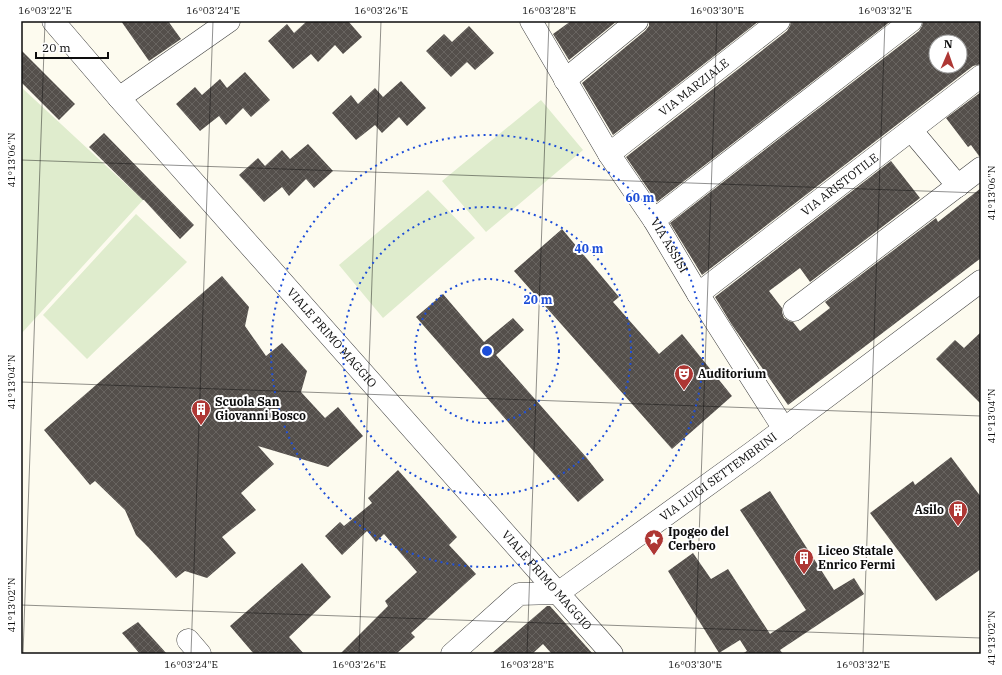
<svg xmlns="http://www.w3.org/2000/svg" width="1002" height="675" font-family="'IBM Plex Serif',serif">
  <defs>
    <pattern id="building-cross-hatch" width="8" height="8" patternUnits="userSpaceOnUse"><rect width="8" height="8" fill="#544f4b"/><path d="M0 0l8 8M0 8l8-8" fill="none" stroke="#686460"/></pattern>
  </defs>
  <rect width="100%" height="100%" fill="#fdfbef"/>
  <path fill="#dfeccd" d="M21,87L143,200L21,334Z
    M541,100L583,150L486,232L442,181Z
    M428,190L475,238L383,318L339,265Z
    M136,214L187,262L87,359L43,315Z"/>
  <path fill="url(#building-cross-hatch)" fill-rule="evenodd" d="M121,21H168L181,39L149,61Z
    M307,21H348L362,37L343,54L335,45L318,62L311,54L293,69L268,41L287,24L294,33Z
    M571,21H617L569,60L553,34Z
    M649,21H759L613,135L582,83L645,31L649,26Z
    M791,21H891L657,202L626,157L787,31L790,26Z
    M923,21H981V64L973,66L702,275L670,223L919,31L922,26ZM936,42H960V66H936Z
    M469,26L494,53L475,70L467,62L451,77L426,51L444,34L452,42Z
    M21,50L75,104L59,120L21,82Z
    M245,72L270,100L251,117L243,108L226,125L219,116L200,131L176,104L195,87L202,95L220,79L227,88Z
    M401,81L426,108L407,126L399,117L382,133L375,125L356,140L332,113L351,95L358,104L375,88L383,97Z
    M981,92V156H979L971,145L968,147L946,118Z
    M104,133L194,225L180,239L144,200H143L89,147Z
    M308,144L333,171L314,188L306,179L289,196L282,187L264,202L239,175L258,158L265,166L282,150L290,159Z
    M891,161L920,198L810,282L800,268L769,291L782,308V312L784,318L789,321L793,322L800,331L830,308L825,302L936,218L938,222L981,188V258L788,405L732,325L715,297Z
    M562,229L619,297L613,302L659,354L682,334L732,396L672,449L514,271Z
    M222,276L249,307L245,326L266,356L282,343L307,371L301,392L325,418L338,407L363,436L328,467L258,446L274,464L241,493L256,510L222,537L236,553L207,578L185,571L176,578L148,547L136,535L125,510L95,481L90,485L44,430Z
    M443,294L484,342L513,318L524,330L496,355L586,457L604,480L578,502L416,317Z
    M981,332V404L936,359L955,340L964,348Z
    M951,457L981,497V569L936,601L870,513L913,481L915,485Z
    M398,470L457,537L449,545L476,574L411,633L415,637L396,654H340L388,606L385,601L417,572L384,534L376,542L367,531L342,555L325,536L340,522L344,526L372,503L368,498Z
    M770,491L834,590L854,578L864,594L780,650L783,654H742L747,651L740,640L719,653L668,571L693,553L711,579L728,569L770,634L806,610L740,510Z
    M302,563L331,597L289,637L304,654H254L230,626Z
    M547,606H550L593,654H552L543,644L532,654H491Z
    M138,622L167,654H140L122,633Z"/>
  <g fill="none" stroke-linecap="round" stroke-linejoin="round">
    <g stroke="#404040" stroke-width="23">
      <g id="minor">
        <path id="s1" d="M53,21L119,98L612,654"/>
        <path id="s2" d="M531,21L609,154L654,220L698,294L784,429"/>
        <path d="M565,80L637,21"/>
        <path d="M119,98L229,21"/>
        <path d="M911,130L958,186"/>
        <path id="s3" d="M609,154L779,21"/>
        <path d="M654,220L911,21"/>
        <path id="s4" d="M698,294L981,76"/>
        <path d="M794,310L981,168"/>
        <path d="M188,640L200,654"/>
        <path id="s5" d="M452,654L519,594L558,593L753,452L981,281"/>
      </g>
    </g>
    <use href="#minor" stroke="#fff" stroke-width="22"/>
  </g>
  <path fill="none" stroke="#0d0d0d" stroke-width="1" stroke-opacity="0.45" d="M21,160L981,193M21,382L981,416M21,605L981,638M23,654L45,21M191,654L213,21M359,654L381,21M527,654L549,21M695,654L717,21M863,654L885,21"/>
  <g fill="none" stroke="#1d4ed8" stroke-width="2" stroke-dasharray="2 4">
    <circle cx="487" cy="351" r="72"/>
    <circle cx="487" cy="351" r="144"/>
    <circle cx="487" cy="351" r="216"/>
  </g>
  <defs>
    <g id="theatre-pin" transform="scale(1)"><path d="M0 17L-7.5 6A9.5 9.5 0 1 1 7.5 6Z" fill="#ae3734" stroke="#fff"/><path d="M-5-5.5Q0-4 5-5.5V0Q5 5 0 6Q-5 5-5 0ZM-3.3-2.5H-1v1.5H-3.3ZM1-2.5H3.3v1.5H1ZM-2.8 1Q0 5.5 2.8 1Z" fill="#fff"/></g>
    <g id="building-pin" transform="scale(1)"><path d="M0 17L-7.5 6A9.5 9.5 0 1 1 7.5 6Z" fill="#ae3734" stroke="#fff"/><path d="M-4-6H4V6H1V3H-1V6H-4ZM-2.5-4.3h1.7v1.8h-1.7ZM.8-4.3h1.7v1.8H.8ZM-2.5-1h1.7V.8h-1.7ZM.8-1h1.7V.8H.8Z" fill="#fff"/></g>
    <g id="sight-pin" transform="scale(1)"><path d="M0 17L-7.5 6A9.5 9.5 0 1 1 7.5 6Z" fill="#ae3734" stroke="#fff"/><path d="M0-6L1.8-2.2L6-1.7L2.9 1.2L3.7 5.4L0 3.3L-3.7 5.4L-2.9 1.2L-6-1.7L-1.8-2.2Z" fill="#fff"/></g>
  </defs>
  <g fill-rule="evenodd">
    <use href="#theatre-pin" x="684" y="374"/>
    <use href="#building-pin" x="201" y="409"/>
    <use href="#building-pin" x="958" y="510"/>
    <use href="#sight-pin" x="654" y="539"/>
    <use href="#building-pin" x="804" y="558"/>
  </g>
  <g text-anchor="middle" stroke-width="4" stroke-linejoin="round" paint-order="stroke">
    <g font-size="12" fill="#0d0d0d" stroke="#fff">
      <text dy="4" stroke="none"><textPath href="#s3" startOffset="108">VIA MARZIALE</textPath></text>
      <text dy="4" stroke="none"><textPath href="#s4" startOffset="179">VIA ARISTOTILE</textPath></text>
      <text dy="4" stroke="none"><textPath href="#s2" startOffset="264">VIA ASSISI</textPath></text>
      <text dy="4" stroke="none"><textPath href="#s1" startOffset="422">VIALE PRIMO MAGGIO</textPath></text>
      <text dy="4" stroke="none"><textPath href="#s5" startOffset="327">VIA LUIGI SETTEMBRINI</textPath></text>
      <text dy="4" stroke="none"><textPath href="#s1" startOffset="746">VIALE PRIMO MAGGIO</textPath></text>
    </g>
    <g font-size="12" font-weight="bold" fill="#0d0d0d" stroke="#fff" text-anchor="start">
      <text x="698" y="378">Auditorium</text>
      <text x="215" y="406">Scuola San<tspan x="215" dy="14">Giovanni Bosco</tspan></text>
      <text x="944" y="514" text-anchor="end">Asilo</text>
      <text x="668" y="536">Ipogeo del<tspan x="668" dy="14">Cerbero</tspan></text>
      <text x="818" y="555">Liceo Statale<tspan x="818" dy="14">Enrico Fermi</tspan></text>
    </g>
  </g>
  <circle cx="487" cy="351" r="6" fill="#1d4ed8" stroke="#fff" stroke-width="2"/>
  <g font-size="12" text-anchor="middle" font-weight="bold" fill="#1d4ed8" stroke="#fff" stroke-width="4" stroke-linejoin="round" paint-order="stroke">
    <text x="640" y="202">60 m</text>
    <text x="589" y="253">40 m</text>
    <text x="538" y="304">20 m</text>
  </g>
  <rect width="1002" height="675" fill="none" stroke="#ffffff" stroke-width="44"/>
  <g transform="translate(948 54) rotate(2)"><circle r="19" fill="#ffffff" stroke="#9e9e9e"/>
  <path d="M0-3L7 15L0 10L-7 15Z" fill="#ae3734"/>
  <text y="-6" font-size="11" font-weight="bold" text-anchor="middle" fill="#0d0d0d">N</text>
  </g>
  <path d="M36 52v6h72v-6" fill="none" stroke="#0d0d0d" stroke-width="2"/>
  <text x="42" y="52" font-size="12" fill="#0d0d0d" stroke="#ffffff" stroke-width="3" paint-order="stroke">20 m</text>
  <rect x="22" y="22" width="958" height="631" fill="none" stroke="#0d0d0d" stroke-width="1.5"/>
  <g font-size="10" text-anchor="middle" fill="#0d0d0d">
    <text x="45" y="14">16°03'22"E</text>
    <text x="213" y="14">16°03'24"E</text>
    <text x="381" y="14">16°03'26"E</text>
    <text x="549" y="14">16°03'28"E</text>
    <text x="717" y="14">16°03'30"E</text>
    <text x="885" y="14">16°03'32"E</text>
    <text transform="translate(11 160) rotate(-90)" y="4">41°13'06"N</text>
    <text transform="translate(991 193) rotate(-90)" y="4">41°13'06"N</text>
    <text transform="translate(11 382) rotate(-90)" y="4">41°13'04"N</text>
    <text transform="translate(991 416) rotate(-90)" y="4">41°13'04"N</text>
    <text transform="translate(11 605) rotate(-90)" y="4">41°13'02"N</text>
    <text transform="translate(991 638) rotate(-90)" y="4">41°13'02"N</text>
    <text x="191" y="668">16°03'24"E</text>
    <text x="359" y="668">16°03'26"E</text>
    <text x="527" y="668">16°03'28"E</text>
    <text x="695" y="668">16°03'30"E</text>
    <text x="863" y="668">16°03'32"E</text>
  </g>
</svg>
